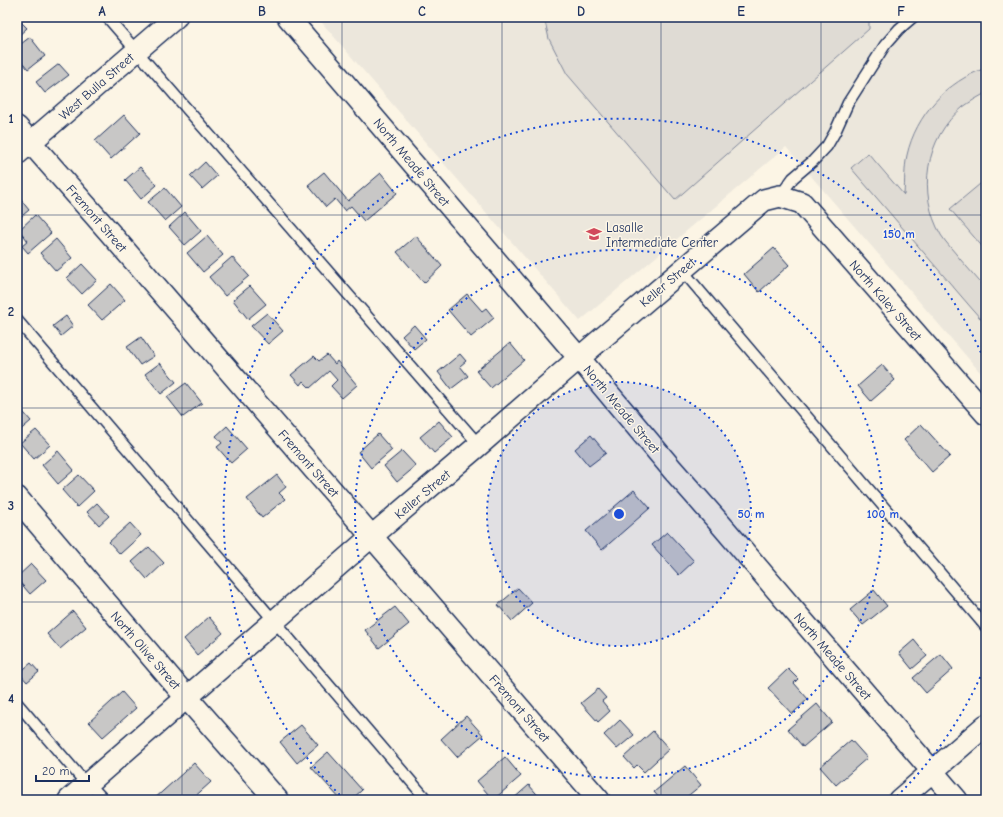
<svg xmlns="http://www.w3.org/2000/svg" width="1003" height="817" font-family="'Comic Neue',sans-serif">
  <rect width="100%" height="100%" fill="#fcf5e5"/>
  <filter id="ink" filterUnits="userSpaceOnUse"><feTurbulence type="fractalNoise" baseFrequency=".025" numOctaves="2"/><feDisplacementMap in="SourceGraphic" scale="8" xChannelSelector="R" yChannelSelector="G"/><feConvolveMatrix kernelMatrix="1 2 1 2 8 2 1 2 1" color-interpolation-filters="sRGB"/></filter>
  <g filter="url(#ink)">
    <path fill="#ece7dc" d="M317,17H986V379L786,147L580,321Z"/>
    <path fill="#dfdbd4" stroke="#7d8599" d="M544,17H869V29L675,200L567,74L549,39Z
      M986,68V93C978,97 970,102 963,107C925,138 917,193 941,235C946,243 954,251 960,259C969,269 977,279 986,289V325L851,168L868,153L904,195C905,181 904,169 907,155C916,115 947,81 986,68Z
      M986,179V251L950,209Z"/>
    <path fill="#c8c7c6" stroke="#1b2f5e" d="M17,18L27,28L17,37Z
      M30,37L45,56L28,69L17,56V47Z
      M59,64L69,75L45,93L36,82Z
      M124,115L140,133L111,159L95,141Z
      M205,162L217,176L202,189L190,176Z
      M140,167L157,185L141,199L125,180Z
      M324,172L348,201L381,173L397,193L364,221L351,206L345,211L335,199L326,207L308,185Z
      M165,188L181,207L165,221L148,202Z
      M17,195L29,210L17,220Z
      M185,212L201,231L185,245L169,227Z
      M35,215L51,233L28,253L22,246L28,241L19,230Z
      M207,236L223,255L203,272L187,253Z
      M416,236L442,266L424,283L397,252Z
      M56,239L72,258L56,271L40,253Z
      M774,248L789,265L759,292L744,274Z
      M232,257L249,276L225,296L209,277Z
      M82,264L97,280L82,294L67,278Z
      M111,284L125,300L102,320L88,305Z
      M250,286L266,304L248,319L233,300Z
      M467,294L482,311L486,308L494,318L471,337L448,310Z
      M267,313L283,331L268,344L251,326Z
      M66,316L73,326L61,336L53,326Z
      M414,325L426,339L414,349L402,336Z
      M141,337L154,356L140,365L127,347Z
      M510,343L524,360L491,388L476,371Z
      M460,354L466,361L460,366L468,376L451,389L438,372Z
      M327,355L335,364L337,361L357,385L342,398L331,386L337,380L329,371L310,388L303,381L300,385L291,375L314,356L319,361Z
      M160,363L176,382L161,394L145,374Z
      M882,365L895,380L871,401L858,386Z
      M186,383L202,403L183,417L167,397Z
      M17,405L31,421L17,433Z
      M439,421L453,437L434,453L420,437Z
      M921,424L950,456L932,472L904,440Z
      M227,426L247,449L231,463L217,447L222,443L216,436Z
      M36,430L50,445L34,459L20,443Z
      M378,434L392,450L371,468L358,452Z
      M591,435L606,453L589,466L575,449Z
      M58,451L74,470L58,484L42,465Z
      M402,451L416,466L397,482L384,466Z
      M79,475L94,491L77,507L62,490Z
      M277,475L286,487L279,493L285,499L262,518L247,499Z
      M634,490L650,508L602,550L586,531Z
      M97,503L109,516L99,525L87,512Z
      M130,523L141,535L120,554L109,542Z
      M667,532L694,561L679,575L652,545Z
      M149,547L164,563L147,579L132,562Z
      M31,564L46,580L30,594L17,579V577Z
      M518,588L532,603L512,621L498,605Z
      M874,590L887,606L863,625L850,610Z
      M395,607L409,624L379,648L365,630Z
      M73,611L86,627L60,649L47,634Z
      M209,617L223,633L197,655L184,639Z
      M914,640L927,656L912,669L899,653Z
      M941,654L953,669L926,693L913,678Z
      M31,663L39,672L27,682L19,673Z
      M788,669L798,679L794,683L808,699L792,714L768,688Z
      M598,689L606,698L602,701L610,711L598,722L581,703Z
      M122,692L136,708L103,737L89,722Z
      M817,704L832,722L803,747L788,729Z
      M466,716L483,735L457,757L441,739Z
      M620,720L634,735L617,749L604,735Z
      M301,725L318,745L297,763L280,742Z
      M653,731L669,749L644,772L637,765L634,768L624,757Z
      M851,740L867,758L836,785L820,767Z
      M328,752L362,790L351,800H341L311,767Z
      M505,757L521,776L493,800L477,781Z
      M194,763L211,782L191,800H153Z
      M685,766L701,785L683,800H661L654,792Z
      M529,785L542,800H512Z"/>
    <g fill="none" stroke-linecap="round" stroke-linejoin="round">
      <g stroke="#1b2f5e" stroke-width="13">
        <path id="service" d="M107,17L479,445
          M780,196L793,178L813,161L827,146L835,132L848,103L885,45L899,29L913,17
          M682,270L986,627
          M17,320L427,800
          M17,703L82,779L87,784L91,786L104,800"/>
      </g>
      <g stroke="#1b2f5e" stroke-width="24">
        <path id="minor" d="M288,17L579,358L672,469L723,527L803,621L957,800
          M17,127L111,234L599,800
          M17,154L176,17
          M69,800L372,536L479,445L579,358L764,200L780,196L802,203L986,414
          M899,800L986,725"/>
      </g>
      <g stroke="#1b2f5e" stroke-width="25">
        <path id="tertiary" d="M17,498L187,698L277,800"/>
      </g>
      <use href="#service" stroke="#fcf5e5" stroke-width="10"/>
      <use href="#minor" stroke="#fcf5e5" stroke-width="21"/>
      <use href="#tertiary" stroke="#fcf5e5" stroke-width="22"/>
    </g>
  </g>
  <path fill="none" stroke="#1b2f5e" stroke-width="1" stroke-opacity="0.55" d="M182,17V800M342,17V800M502,17V800M661,17V800M821,17V800M17,215H986M17,408H986M17,602H986"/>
  <circle cx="619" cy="514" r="132" fill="#1d4ed8" fill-opacity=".12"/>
  <g fill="none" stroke="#1d4ed8" stroke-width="2" stroke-dasharray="2 4">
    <circle cx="619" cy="514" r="132"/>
    <circle cx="619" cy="514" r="264"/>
    <path d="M985 666A396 396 0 0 1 894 799M344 799A396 396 0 1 1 985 362"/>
  </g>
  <defs>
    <g id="school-bare" transform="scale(1.2)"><path d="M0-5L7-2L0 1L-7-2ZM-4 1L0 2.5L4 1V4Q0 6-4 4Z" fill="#d1495b" stroke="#fcf5e5" stroke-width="2.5" paint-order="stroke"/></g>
  </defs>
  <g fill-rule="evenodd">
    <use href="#school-bare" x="594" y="234"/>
  </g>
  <g text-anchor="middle" stroke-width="3" stroke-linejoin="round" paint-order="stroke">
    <g font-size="13" fill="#1b2f5e" stroke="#fcf5e5">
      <text transform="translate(96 86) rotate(-41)" y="5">West Bulla Street</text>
      <text transform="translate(412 162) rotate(50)" y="5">North Meade Street</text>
      <text transform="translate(97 218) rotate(49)" y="5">Fremont Street</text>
      <text transform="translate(667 282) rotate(-40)" y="5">Keller Street</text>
      <text transform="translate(886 300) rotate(49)" y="5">North Kaley Street</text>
      <text transform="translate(622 409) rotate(50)" y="5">North Meade Street</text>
      <text transform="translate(309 463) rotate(49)" y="5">Fremont Street</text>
      <text transform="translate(422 494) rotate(-40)" y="5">Keller Street</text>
      <text transform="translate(146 650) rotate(49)" y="5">North Olive Street</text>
      <text transform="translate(833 656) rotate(49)" y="5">North Meade Street</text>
      <text transform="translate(520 708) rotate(49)" y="5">Fremont Street</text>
    </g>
    <g font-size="13" fill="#1b2f5e" stroke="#fcf5e5" text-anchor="start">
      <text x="606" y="232">Lasalle<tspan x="606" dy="15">Intermediate Center</tspan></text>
    </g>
  </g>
  <circle cx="619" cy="514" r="6" fill="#1d4ed8" stroke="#fcf5e5" stroke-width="2"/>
  <g font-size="12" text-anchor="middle" font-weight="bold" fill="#1d4ed8" stroke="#fcf5e5" stroke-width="3" stroke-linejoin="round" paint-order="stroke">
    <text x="899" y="238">150 m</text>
    <text x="751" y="518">50 m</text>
    <text x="883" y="518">100 m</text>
  </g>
  <rect width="1003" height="817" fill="none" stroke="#fcf5e5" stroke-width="44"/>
  <path d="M36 775v6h53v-6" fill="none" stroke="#1b2f5e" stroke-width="2"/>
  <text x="42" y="775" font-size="12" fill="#1b2f5e" stroke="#fcf5e5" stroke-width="3" paint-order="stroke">20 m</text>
  <rect x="22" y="22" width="959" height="773" fill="none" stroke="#1b2f5e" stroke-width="1.5"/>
  <g font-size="13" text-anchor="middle" font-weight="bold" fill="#1b2f5e">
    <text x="102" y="16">A</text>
    <text x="262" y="16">B</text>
    <text x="422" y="16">C</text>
    <text x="581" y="16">D</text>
    <text x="741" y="16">E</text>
    <text x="901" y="16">F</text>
    <text x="11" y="123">1</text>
    <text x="11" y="316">2</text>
    <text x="11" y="510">3</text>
    <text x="11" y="703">4</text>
  </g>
</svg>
